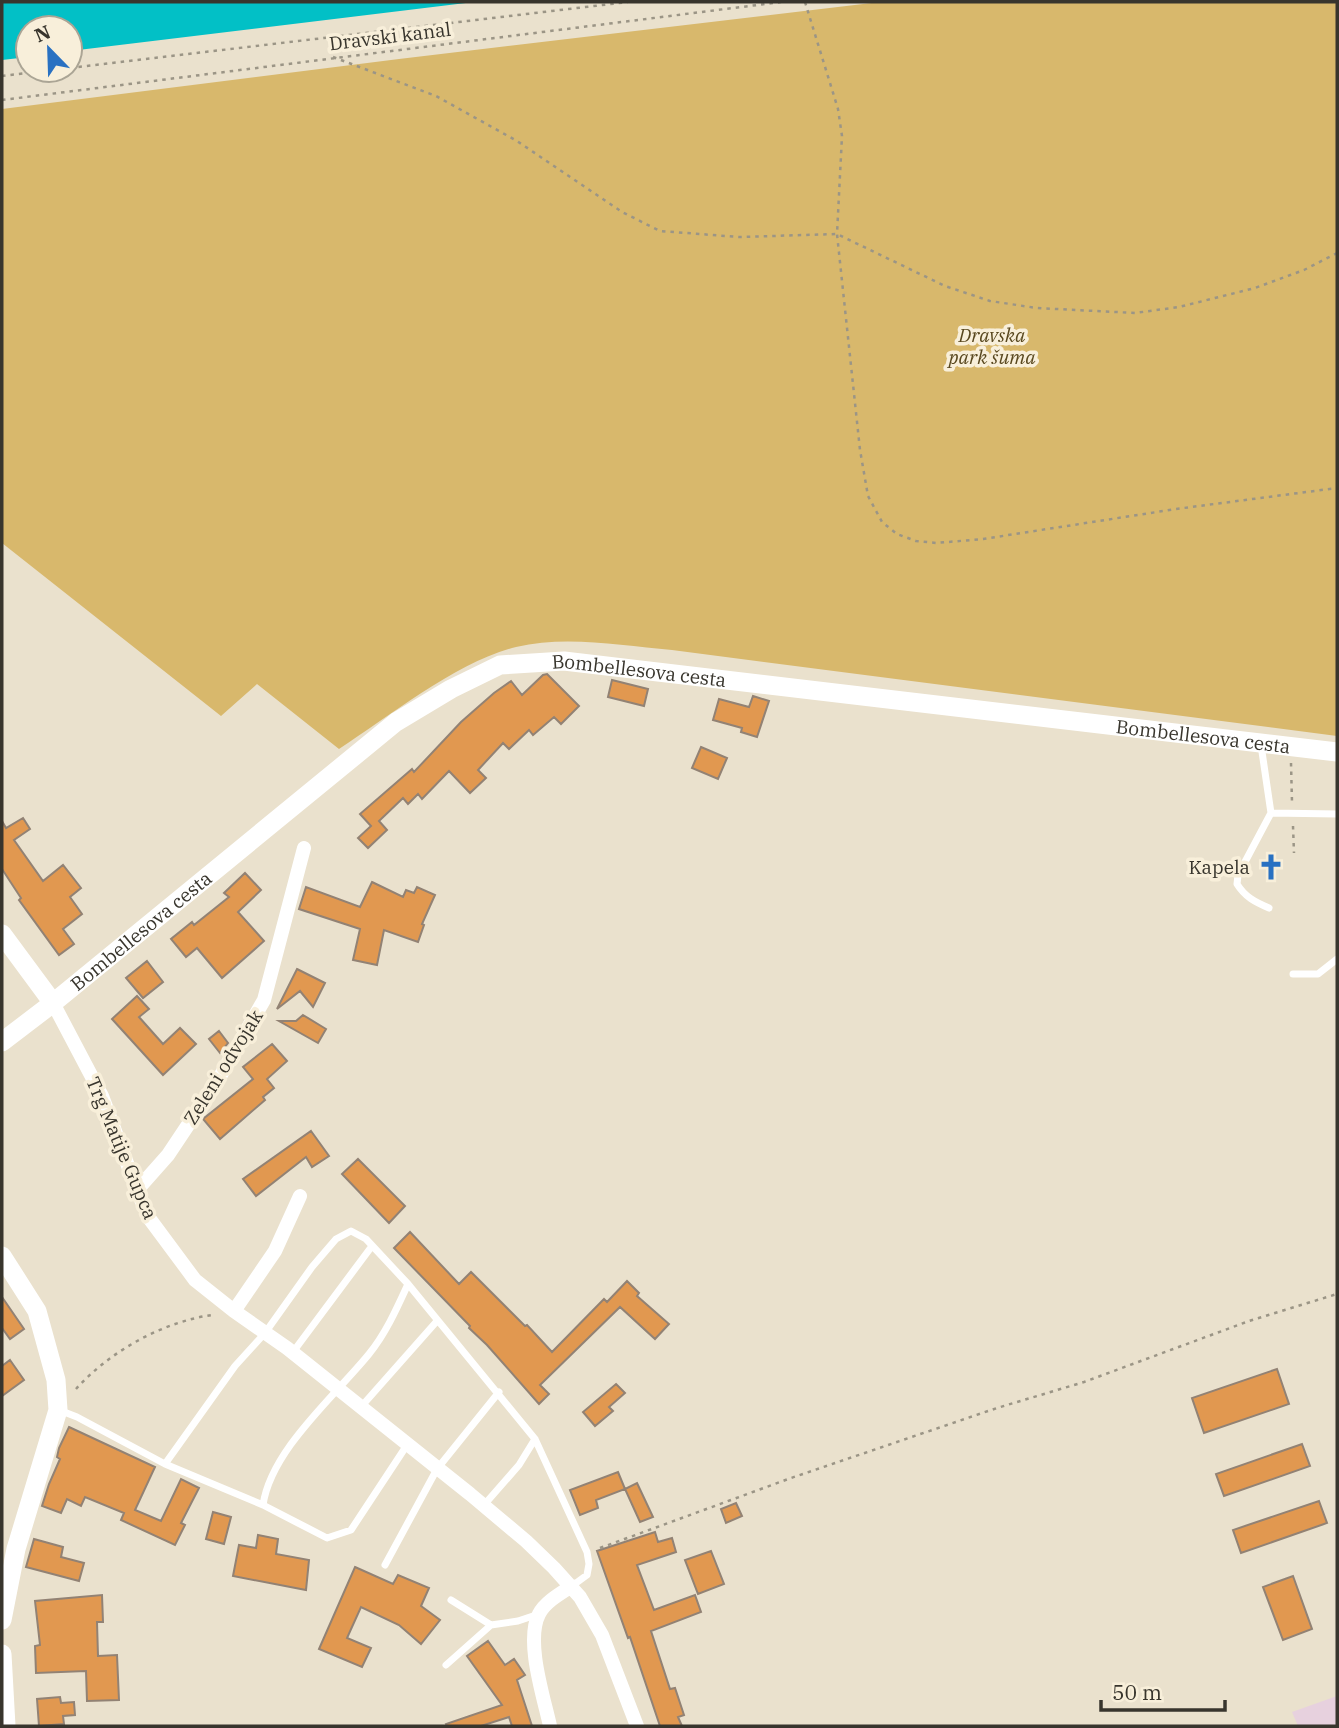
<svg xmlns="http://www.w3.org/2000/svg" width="1339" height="1728" font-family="'IBM Plex Serif',serif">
  <rect width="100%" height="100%" fill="#eae1cd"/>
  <path fill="#e7d1de" d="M1337,1696V1726H1298L1292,1712Z"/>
  <path fill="#d8b86c" d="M880,2H1337V736L672,650C622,646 567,635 516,647C458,661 390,716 339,749L257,684L221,716L2,543V109L399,59Z"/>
  <path fill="#02c0c6" d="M2,2H474L70,51V28H28V57L2,60Z"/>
  <path fill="#e19850" stroke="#928274" stroke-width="2" d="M547,674L579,706L561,724L554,717L533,735L529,730L509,749L503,743L478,770L486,778L470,793L449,771L422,799L418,794L408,804L403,798L379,821L387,830L368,848L358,838L371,826L360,814L412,769L414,772L461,722L494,693L511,681L522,695L543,675Z
    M612,680L648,689L644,706L608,697Z
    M753,696L769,701L757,737L741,732L742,728L713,720L719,699L749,707Z
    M701,747L727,758L718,779L692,768Z
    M23,818L30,829L14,840L43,881L63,865L81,888L70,897L82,914L63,929L74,944L59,955L19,900L21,898L2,869V821L6,828Z
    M245,873L261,890L238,912L264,941L222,978L197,948L186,957L171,939L192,922L194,925L229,897L224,893Z
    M372,882L403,897L406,890L414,893L417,887L435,895L422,924L424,925L418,942L384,930L377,965L353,960L360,929L299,909L306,887L360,907Z
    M147,961L163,982L143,998L126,978Z
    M297,969L325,983L313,1007L300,991L277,1009Z
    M137,996L149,1009L139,1017L163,1044L180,1028L196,1044L163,1075L112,1019Z
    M303,1015L326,1029L318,1043L279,1021H296Z
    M219,1031L228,1043L220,1053L209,1039Z
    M272,1044L287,1061L267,1079L274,1088L263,1097L265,1100L220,1139L203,1119L253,1079L243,1067Z
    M311,1131L329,1156L312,1167L306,1157L256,1196L243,1179Z
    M358,1159L405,1206L389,1223L342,1174Z
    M410,1232L459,1284L471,1272L525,1326L527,1325L552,1352L604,1299L607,1302L627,1281L639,1293L637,1296L669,1324L655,1339L620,1307L540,1385L549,1394L539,1404L487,1345L469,1328L470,1326L394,1248Z
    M2,1297L24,1329L10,1339L2,1328Z
    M10,1360L24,1380L2,1396V1366Z
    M1277,1369L1289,1404L1204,1433L1192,1398Z
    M616,1384L625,1393L609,1407L613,1411L595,1426L583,1412Z
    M69,1427L155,1467L135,1510L161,1521L181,1479L199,1488L181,1523L185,1525L175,1545L121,1520L124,1513L85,1497L81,1506L67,1499L61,1513L42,1506L49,1484L60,1459L57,1457L59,1448Z
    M1302,1444L1310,1466L1224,1496L1216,1474Z
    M618,1472L625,1489L596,1500L598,1508L580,1515L570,1490Z
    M637,1483L653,1517L640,1522L625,1489Z
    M1319,1501L1327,1523L1241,1553L1233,1530Z
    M736,1503L742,1516L726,1523L721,1509Z
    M213,1512L231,1517L224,1544L206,1539Z
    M655,1532L658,1542L672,1538L676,1552L637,1565L654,1610L695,1595L701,1612L651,1631L670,1689L675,1688L684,1715L678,1717L682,1726H660L630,1637L628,1638L597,1551Z
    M258,1535L278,1539L276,1554L309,1560L306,1590L233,1576L239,1545L256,1548Z
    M34,1539L63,1547L61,1557L84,1563L79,1581L26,1567Z
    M711,1551L724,1584L698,1594L685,1560Z
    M355,1567L393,1584L398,1575L429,1588L421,1606L440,1620L421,1644L399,1625L361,1607L347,1638L371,1648L362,1667L319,1649Z
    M1293,1576L1312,1629L1283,1640L1263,1587Z
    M102,1595L103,1622H97L98,1656L117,1655L119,1700L87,1701L86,1671L36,1673L35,1646L40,1645L35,1601Z
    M488,1641L505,1665L514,1659L525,1675L517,1680L532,1726H512L509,1717L481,1726H447L446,1724L502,1705L467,1656Z
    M60,1697L61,1703L74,1702L75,1715L63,1716L64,1724L39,1726L37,1699Z"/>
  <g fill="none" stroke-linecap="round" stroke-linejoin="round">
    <path stroke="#9b9586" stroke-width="2.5" stroke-dasharray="3.5 5" stroke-linecap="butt" d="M805,2L838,109L842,136L837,234L860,450L868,496L882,522L897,534L916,541L936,543L983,539L1176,509L1337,488
      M333,57L436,96L517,141L622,212L660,231L739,237L837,234L945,286L990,301L1037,308L1135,313L1179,307L1255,288L1304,270L1337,253
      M70,68L628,2
      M2,76L52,70
      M2,100L781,2
      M1291,763L1292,802
      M1293,826L1294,853
      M76,1389C109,1352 162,1322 212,1315
      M600,1548L791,1478L997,1408L1084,1382L1249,1321L1337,1294"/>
    <path stroke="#fff" stroke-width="7" d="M1261,745L1271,813L1337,814
      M1269,908C1255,902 1245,897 1237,884L1238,875L1271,813
      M1293,974H1318L1337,959
      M408,1284L535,1439L587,1552L589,1564L587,1575L572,1586
      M293,1352L372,1246
      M360,1408L437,1321
      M59,1410L77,1417L165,1464L263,1505C271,1450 334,1397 369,1354C386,1333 397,1308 408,1284L366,1239L351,1231L336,1239L312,1267L265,1333L235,1366L165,1464
      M263,1505L327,1538L351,1530L407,1445
      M484,1505L519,1465L535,1439
      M385,1565L437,1469L499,1392
      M451,1600L491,1625L518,1621L539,1614
      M446,1665L491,1625"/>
    <path stroke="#fff" stroke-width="14" d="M53,1003L102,1096L137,1190L149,1218L195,1280L234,1311L287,1348L470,1494L526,1541L554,1568L580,1597L602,1635L637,1726
      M137,1190L168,1155L218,1080L264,1000L304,848
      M234,1311L275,1251L300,1196
      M550,1726C544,1698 525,1641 539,1614C545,1602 561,1593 572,1586"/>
    <g stroke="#fff" stroke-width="19">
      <path d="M2,934L53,1003"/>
      <path id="s1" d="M2,1042L53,1003L396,722L451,689L500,665L564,661L1337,752"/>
      <path d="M2,1256L37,1311L56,1380L58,1410L16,1549L2,1620"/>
      <path d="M2,1654L6,1726"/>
    </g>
  </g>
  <defs>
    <g id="church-bare" transform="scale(2.1)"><path d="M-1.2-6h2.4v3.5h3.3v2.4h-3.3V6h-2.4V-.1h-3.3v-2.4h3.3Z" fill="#2971c2" stroke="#f8efda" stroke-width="2.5" paint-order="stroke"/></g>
  </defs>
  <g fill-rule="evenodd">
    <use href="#church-bare" x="1271" y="867"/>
  </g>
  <g text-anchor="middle" stroke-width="7" stroke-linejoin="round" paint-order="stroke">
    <g font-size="19" fill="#38352d" stroke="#f8efda">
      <text transform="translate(390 36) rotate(-7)" y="7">Dravski kanal</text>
      <text dy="7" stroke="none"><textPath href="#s1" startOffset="766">Bombellesova cesta</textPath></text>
      <text dy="7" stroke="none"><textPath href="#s1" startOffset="1334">Bombellesova cesta</textPath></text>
      <text dy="7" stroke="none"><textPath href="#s1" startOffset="178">Bombellesova cesta</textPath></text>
      <text transform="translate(223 1067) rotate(-58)" y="7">Zeleni odvojak</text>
      <text transform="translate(122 1148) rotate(67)" y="7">Trg Matije Gupca</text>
    </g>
    <g font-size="19" font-style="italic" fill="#58471e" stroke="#f8efda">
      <text x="992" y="342">Dravska<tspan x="992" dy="22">park šuma</tspan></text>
    </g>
    <g font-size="19" fill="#38352d" stroke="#f8efda" text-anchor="end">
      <text x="1250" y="874">Kapela</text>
    </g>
  </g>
  <rect width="1339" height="1728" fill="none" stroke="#38352d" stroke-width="7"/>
  <g transform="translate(49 49) rotate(337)"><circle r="33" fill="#f8efda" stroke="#aba595" stroke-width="2"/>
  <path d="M0-5L12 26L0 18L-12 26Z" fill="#2971c2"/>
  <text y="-10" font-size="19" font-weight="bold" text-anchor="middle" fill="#38352d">N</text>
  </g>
  <path d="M1101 1700v10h124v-10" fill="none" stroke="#38352d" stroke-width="3.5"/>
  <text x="1112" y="1700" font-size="21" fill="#38352d" stroke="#f8efda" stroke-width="5" paint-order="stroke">50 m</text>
</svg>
